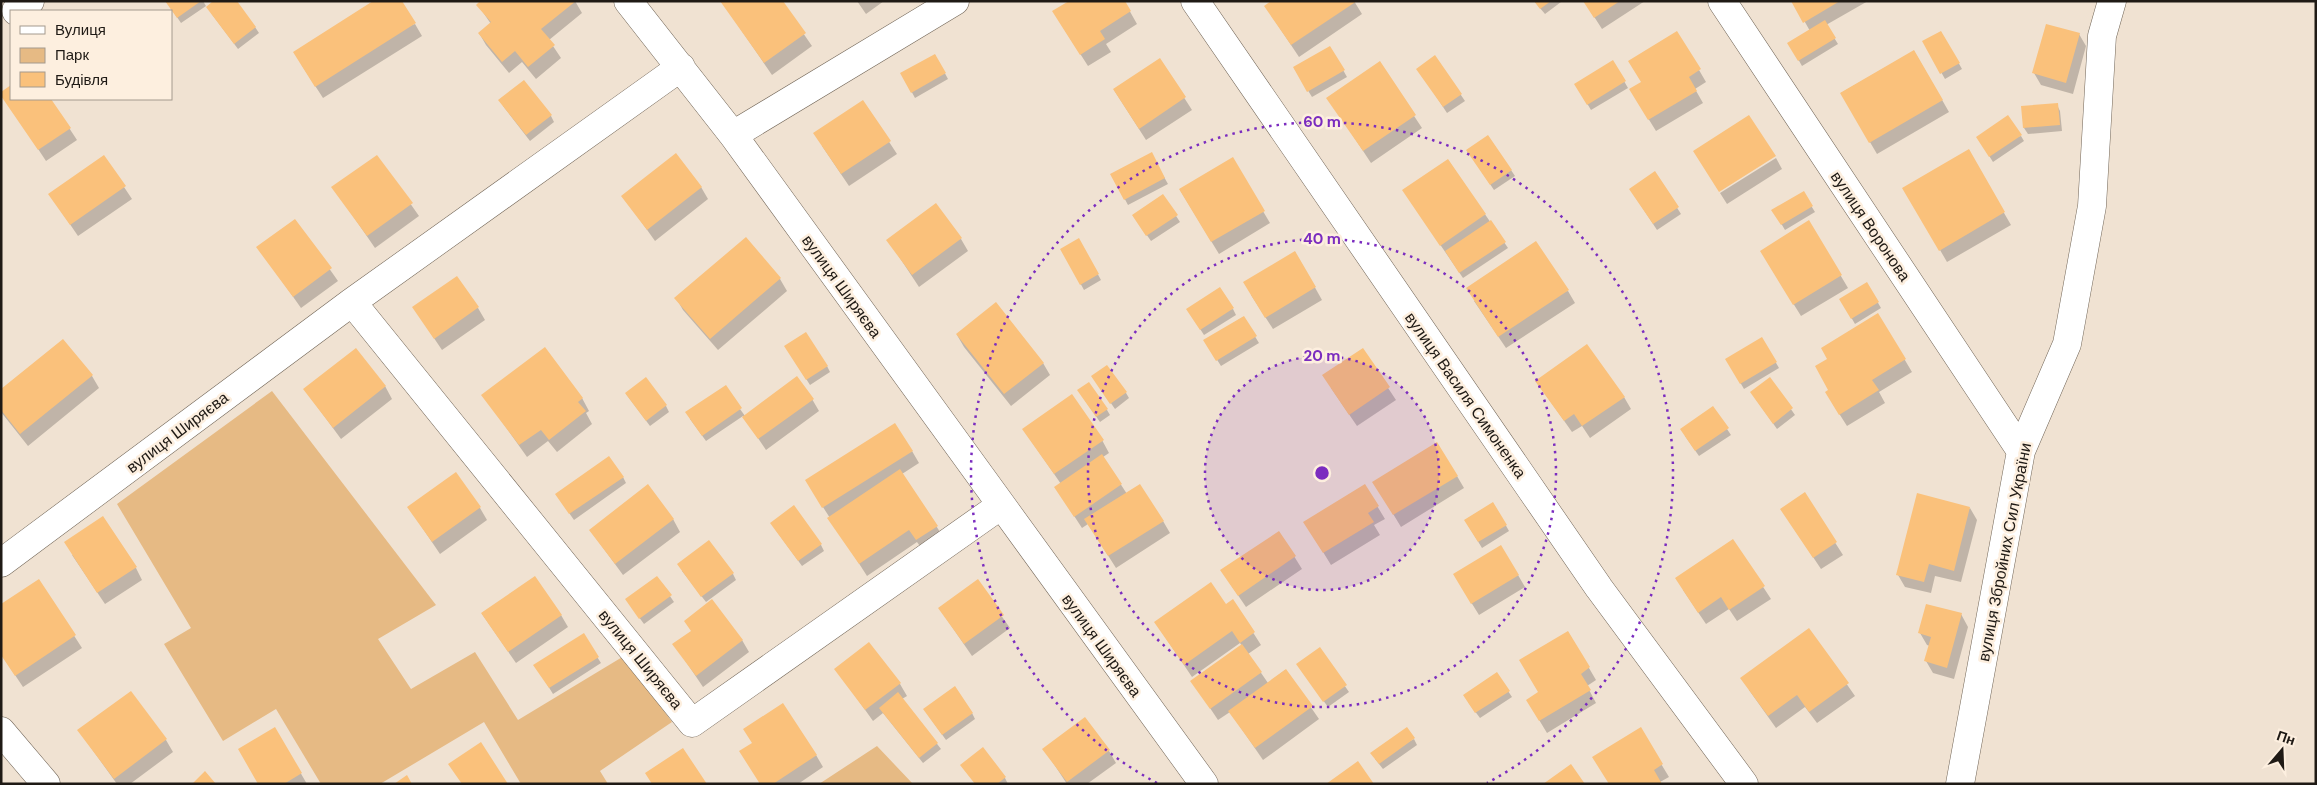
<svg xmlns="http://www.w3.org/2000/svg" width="2317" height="785" font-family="'DM Sans',sans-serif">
  <rect width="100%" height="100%" fill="#f0e2d2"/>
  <path fill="#e6ba84" d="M272,391L436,605L378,639L411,689L475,652L518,720L624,656L672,722L600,771L608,784H521L484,722L380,784H321L276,709L223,741L164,644L191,628L117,504Z
    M877,746L913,784H819Z"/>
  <path fill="#0003" d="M166,1H203L206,6L181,23Z
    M575,1L582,13L549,40L561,58L536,79L522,62L509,73L486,45L479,33L491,24L478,5Z
    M781,1L812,46L772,75L722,2Z
    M857,1H884L866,14Z
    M1124,1L1137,24L1106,44L1111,52L1088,66L1061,24Z
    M1354,1L1362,14L1299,57L1273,18Z
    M1534,1H1560L1561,2L1545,14Z
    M1584,1H1645L1602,29Z
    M1793,1H1868L1826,25L1838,44L1802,66L1789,43L1810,31Z
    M211,13L255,27L259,33L238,49Z
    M415,24L422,36L323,98L301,64Z
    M1941,32L1962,69L1945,79L1924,42Z
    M2079,34L2086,46L2073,94L2041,85L2034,73Z
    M1330,47L1347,77L1312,97L1294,68Z
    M1914,51L1949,112L1877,154L1841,93Z
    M935,55L948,79L915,98L902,74Z
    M1435,57L1465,101L1447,113L1422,75Z
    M1160,60L1192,110L1146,140L1114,90Z
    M1613,62L1628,88L1591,110L1576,85Z
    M1379,63L1422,128L1371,163L1328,98Z
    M1699,70L1706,82L1695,89L1703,103L1656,131L1638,102L1643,83Z
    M11,86V99H50L77,140L46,161L1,93Z
    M863,102L897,154L849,186L822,146Z
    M2057,105L2060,111L2062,131L2028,134L2024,128L2022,108Z
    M503,106L551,116L554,122L530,141Z
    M1488,136L1515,176L1494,190L1471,156Z
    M2021,136L2024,141L1993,162L1981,143Z
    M1968,151L2011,225L1947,262L1904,188Z
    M1151,154L1168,184L1128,205L1112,175Z
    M377,156L419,216L375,248L333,187Z
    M104,157L132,199L78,236L50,195Z
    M1776,158L1782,169L1727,204L1720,193Z
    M1232,159L1270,223L1219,254L1180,190Z
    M1448,160L1508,248L1463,278L1411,202Z
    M1655,173L1681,214L1657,230L1634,195Z
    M701,187L708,199L655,241L623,196Z
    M1803,193L1815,212L1785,230L1773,210Z
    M1163,196L1180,222L1151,241L1137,221Z
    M295,220L338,281L301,308L258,247Z
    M1809,222L1848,288L1801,316L1768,263Z
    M746,239L780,279L787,291L718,350L683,310L676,298Z
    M961,239L968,251L919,287L888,240Z
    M1079,240L1101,280L1084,290L1062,250Z
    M1295,252L1322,300L1273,329L1251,295Z
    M1867,284L1881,308L1855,324L1841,300Z
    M1568,291L1575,303L1506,348L1474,301Z
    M413,307L478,308L485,320L442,350Z
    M1233,309L1236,315L1204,335L1191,315Z
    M1878,315L1912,372L1879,392L1885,403L1847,426L1833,404L1830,390L1829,359Z
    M1243,317L1259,343L1221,366L1205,341Z
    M957,335L1043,363L1050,375L1011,406L964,347Z
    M1762,339L1779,368L1744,389L1727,360Z
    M63,340L92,376L99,388L28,446L1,412V390Z
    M1363,350L1396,400L1357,426L1331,388Z
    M789,352L827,366L830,372L810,385Z
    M1770,379L1795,415L1777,429L1755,398Z
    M1536,381L1624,397L1631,409L1590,438L1582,426L1572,432Z
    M1097,383L1126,393L1129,398L1115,409Z
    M385,386L392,399L341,439L305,390Z
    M626,394L666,406L669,412L650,426Z
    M483,395L582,398L589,411L586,413L592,424L557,452L548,441L527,457Z
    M1082,396L1107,410L1110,415L1100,422Z
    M812,399L819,411L766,450L743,416L706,441L690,419L740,409L745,416Z
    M1023,429L1102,440L1109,453L1103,457L1127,494L1163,521L1170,533L1116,568L1088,524L1082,528L1063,499L1061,484Z
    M1727,429L1731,435L1699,456L1685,436Z
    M912,451L919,463L902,474L944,538L924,552L917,542L867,576L814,493Z
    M1457,476L1464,488L1401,527L1381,494Z
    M623,477L626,483L574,520L560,500Z
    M1365,486L1385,519L1374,525L1380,535L1331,565L1312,534Z
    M1804,494L1843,555L1821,569L1789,521Z
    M1493,503L1509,531L1482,548L1465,520Z
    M409,508H480L487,520L440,554Z
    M1970,508L1977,520L1961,582L1935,576L1931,593L1905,587L1898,575Z
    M673,519L680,532L623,575L590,530Z
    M775,529L821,545L824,551L802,566Z
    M1279,532L1302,569L1246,607L1229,582Z
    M1733,541L1771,599L1737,621L1729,609L1706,624L1683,590Z
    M72,555L136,568L142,580L105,604Z
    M682,571L733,574L736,580L706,602Z
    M1518,575L1525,587L1479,615L1461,586Z
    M657,577L674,602L644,624L630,605Z
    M39,581L82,648L23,687L1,654Z
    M977,581L1010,628L972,656L939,608Z
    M1233,601L1261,645L1248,654L1268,683L1285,670L1319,719L1263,760L1230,712L1218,720L1192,681L1242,646L1240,643L1192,677L1155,622L1226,606Z
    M482,614L561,615L568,627L516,663Z
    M1961,614L1968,627L1954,679L1933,673L1926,661L1930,646L1927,645L1920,633Z
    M1809,630L1855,696L1817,723L1805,707L1776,728L1749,690Z
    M1568,632L1596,680L1587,686L1596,703L1547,733L1527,700L1540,693Z
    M583,635L601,663L553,694L535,665Z
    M742,640L749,652L703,687L674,644Z
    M1319,649L1349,692L1328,707L1301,670Z
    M836,669L900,684L907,696L902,699L941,749L923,763L883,713L873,721Z
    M1508,691L1512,697L1480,718L1468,702Z
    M972,713L975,719L946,740L928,715Z
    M275,729L307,784H260Z
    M1640,729L1669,777L1660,782L1610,784Z
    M79,731L166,740L173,752L130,784H117Z
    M1414,739L1417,745L1383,769L1375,759Z
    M983,749L1005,778L1008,784H976Z
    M1044,749L1109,751L1116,763L1087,784H1067Z
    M816,755L823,767L798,784H761Z"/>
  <path fill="#fac17b" d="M165,1H201L177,18Z
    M213,1H237L256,27L234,44L206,7Z
    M373,1H402L416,23L315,87L293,52Z
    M480,1H576L541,29L555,45L528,67L515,51L502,62L478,33L491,22L476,5Z
    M720,1H783L806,33L764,63Z
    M1069,1H1125L1131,11L1100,31L1105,39L1080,55L1052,11Z
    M1271,1H1357L1291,45L1264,6Z
    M1534,1H1551L1540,9Z
    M1583,1H1620L1594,18Z
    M1791,1H1840L1803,23Z
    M1825,20L1836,38L1798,61L1787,43Z
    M2046,24L2080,33L2066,83L2032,73Z
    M1677,31L1701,69L1689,77L1697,91L1648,120L1629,89L1641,82L1628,61Z
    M1941,31L1960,63L1940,74L1922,41Z
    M1330,46L1345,70L1307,92L1293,67Z
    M1914,50L1943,100L1869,143L1840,93Z
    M935,54L946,73L911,93L900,73Z
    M1435,55L1462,94L1443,107L1416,69Z
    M1160,58L1186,97L1139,129L1113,89Z
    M1613,60L1626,81L1587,105L1574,84Z
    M1380,61L1416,115L1363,151L1326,98Z
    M524,80L552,115L526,135L498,100Z
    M11,85V99H51L71,128L38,150L1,96V92Z
    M863,100L891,141L841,174L813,133Z
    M2058,103L2060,125L2023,128L2021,106Z
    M1749,115L1776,156L1719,192L1693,151Z
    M2008,115L2022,135L1989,157L1976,137Z
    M1488,135L1512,170L1490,185L1466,150Z
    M1969,149L2005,212L1939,251L1902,188Z
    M1152,152L1165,178L1124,200L1110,174Z
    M676,153L702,187L647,230L621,196Z
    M104,155L126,186L70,225L48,194Z
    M377,155L413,203L367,236L331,187Z
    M1233,157L1265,211L1211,242L1179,189Z
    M1448,159L1486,214L1440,246L1402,190Z
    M1655,171L1679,207L1653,224L1629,189Z
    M1804,191L1813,206L1781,225L1771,210Z
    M1163,194L1178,215L1146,236L1132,215Z
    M936,203L962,238L912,275L886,240Z
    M295,219L332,268L293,297L256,247Z
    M1491,220L1506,242L1459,273L1445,251Z
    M1809,220L1842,275L1793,305L1760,251Z
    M746,237L781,278L710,339L674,298Z
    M1079,238L1099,274L1080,285L1060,249Z
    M1536,241L1569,290L1498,337L1466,288Z
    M1295,251L1316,287L1265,318L1243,282Z
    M457,276L479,307L434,339L412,307Z
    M1867,282L1879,302L1851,319L1839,299Z
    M1220,287L1234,308L1200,330L1186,309Z
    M996,302L1044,363L1004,394L956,334Z
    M1878,313L1906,359L1872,380L1879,390L1839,415L1825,392L1828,390L1815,366L1827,359L1821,348Z
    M1244,316L1257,336L1216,361L1203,340Z
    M806,332L828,366L806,380L784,346Z
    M1762,337L1777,362L1740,384L1725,359Z
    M63,339L93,375L20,434L1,410V389Z
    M1587,344L1625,397L1582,426L1574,414L1564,421L1535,381Z
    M545,347L583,398L578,402L586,411L549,440L541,430L519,445L481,395Z
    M356,348L386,386L333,428L303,389Z
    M1363,348L1390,387L1349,415L1322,375Z
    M1107,365L1127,392L1110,404L1091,376Z
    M797,376L814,399L758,439L742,417Z
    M646,377L667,405L646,421L625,393Z
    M1770,377L1793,408L1773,424L1750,392Z
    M1089,382L1108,409L1096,417L1077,390Z
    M726,385L742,408L702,436L685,412Z
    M1072,394L1104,440L1054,474L1022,429Z
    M1713,406L1729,428L1695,451L1680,429Z
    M895,423L913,451L822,508L805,480Z
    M1437,442L1458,476L1393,515L1372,482Z
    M1102,454L1122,484L1074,517L1054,487Z
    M609,456L624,477L569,514L555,494Z
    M900,469L938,526L916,540L909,530L859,564L827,518Z
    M456,472L481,507L432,542L407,507Z
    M648,484L674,519L615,564L589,530Z
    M1140,484L1164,521L1108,556L1084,519Z
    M1365,484L1379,506L1368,513L1374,522L1323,553L1303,522Z
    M1805,492L1837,542L1813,558L1780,509Z
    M1917,493L1970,507L1954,571L1929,564L1924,582L1896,575Z
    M1493,502L1507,525L1478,542L1464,520Z
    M794,505L822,544L798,561L770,523Z
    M103,516L137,567L97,593L64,542Z
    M1279,531L1296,556L1238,596L1220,570Z
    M1733,539L1765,586L1729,610L1721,597L1698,613L1675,578Z
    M709,540L734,573L701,597L677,564Z
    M1501,545L1519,575L1471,604L1453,574Z
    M535,576L562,615L508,652L481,613Z
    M657,576L672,595L639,619L625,599Z
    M39,579L76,635L15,676L1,655V604Z
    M978,579L1004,615L964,644L938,608Z
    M1211,582L1226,604L1233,599L1255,632L1240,643L1232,631L1184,665L1154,622Z
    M712,599L743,640L696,676L672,644L691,631L684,621Z
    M1926,604L1962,613L1947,668L1924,661L1931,637L1918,633Z
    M1809,628L1849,683L1809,712L1797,695L1768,716L1740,678Z
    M1568,631L1590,667L1581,674L1591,690L1539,721L1526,700L1538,692L1519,660Z
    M584,633L599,657L549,688L533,665Z
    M869,642L901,683L865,710L834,669Z
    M1242,644L1262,672L1210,709L1190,681Z
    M1320,647L1347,685L1323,702L1296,664Z
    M1286,669L1313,706L1255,748L1228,711Z
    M1497,672L1510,691L1475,713L1463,695Z
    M955,686L973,713L942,735L923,709Z
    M131,691L167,739L114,779L77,730Z
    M898,692L938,743L919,758L879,708Z
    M783,703L817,755L773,784H760L739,751L752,743L743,729Z
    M1085,717L1110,750L1067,782L1042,749Z
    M275,727L302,773L284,784H258L238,749Z
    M1407,727L1415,738L1379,764L1370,753Z
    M1641,727L1663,764L1654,770L1662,784H1609L1592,757Z
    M481,742L508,784H462L448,764Z
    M983,747L1006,777L997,784H975L960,765Z
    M683,748L707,784H652L645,773Z
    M1358,761L1374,784H1326Z
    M1571,764L1585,784H1543Z
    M205,771L216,784H192Z
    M407,775L412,784H394Z"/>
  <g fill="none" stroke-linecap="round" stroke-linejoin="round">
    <g stroke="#716557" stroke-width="29">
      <path id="minor" d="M628,1L733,135L1204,784
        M1195,1L1599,588L1744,784
        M1722,1L2021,451
        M16,11L30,1
        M733,135L955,1
        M352,302L692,723L1000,506
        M1,563L352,302L681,67
        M1,731L46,784
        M1960,784L2021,451L2067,344L2092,206L2102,36L2112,1"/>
    </g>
    <use href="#minor" stroke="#fff" stroke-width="28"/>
  </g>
  <circle cx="1322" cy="473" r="117" fill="#7b2cbf" fill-opacity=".12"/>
  <g fill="none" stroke="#7b2cbf" stroke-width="2.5" stroke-dasharray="2.5 5">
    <circle cx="1322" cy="473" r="117"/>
    <circle cx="1322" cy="473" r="234"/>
    <path d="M1157 783A351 351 0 1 1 1487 783"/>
  </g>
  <g text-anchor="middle" stroke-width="5" stroke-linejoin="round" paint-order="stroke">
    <g font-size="16" fill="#1f1a15" stroke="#fdefdf">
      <text transform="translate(1871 226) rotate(56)" y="6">вулиця Воронова</text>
      <text transform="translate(842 286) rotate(54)" y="6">вулиця Ширяєва</text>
      <text transform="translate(1466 395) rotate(55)" y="6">вулиця Василя Симоненка</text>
      <text transform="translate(177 432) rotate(-37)" y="6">вулиця Ширяєва</text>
      <text transform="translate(2004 552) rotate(-79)" y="6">вулиця Збройних Сил України</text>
      <text transform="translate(1102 645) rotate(54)" y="6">вулиця Ширяєва</text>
      <text transform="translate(641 659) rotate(51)" y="6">вулиця Ширяєва</text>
    </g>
  </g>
  <circle cx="1322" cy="473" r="8" fill="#7b2cbf" stroke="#fdefdf" stroke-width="2.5"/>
  <g font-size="15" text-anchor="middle" font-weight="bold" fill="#7b2cbf" stroke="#fdefdf" stroke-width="5" stroke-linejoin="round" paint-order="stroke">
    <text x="1322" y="127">60 m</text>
    <text x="1322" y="244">40 m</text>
    <text x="1322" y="361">20 m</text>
  </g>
  <rect width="2317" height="785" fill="none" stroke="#1f1a15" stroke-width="5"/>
  <rect x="10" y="10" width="162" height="90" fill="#fdefdf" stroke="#a49a8e"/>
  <rect x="20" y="26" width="25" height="8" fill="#ffffff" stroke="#a49a8e"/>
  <text x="55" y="35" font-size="15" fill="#1f1a15">Вулиця</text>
  <rect x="20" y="48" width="25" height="15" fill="#e6ba84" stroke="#a49a8e"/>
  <text x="55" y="60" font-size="15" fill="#1f1a15">Парк</text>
  <rect x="20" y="72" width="25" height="15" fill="#fac17b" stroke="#a49a8e"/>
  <text x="55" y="85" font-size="15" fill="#1f1a15">Будівля</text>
  <g transform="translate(2282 750) rotate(19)" stroke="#fdefdf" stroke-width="4" paint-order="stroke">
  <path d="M0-4L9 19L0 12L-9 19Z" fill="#1f1a15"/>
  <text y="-8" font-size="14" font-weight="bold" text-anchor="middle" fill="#1f1a15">Пн</text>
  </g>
</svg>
